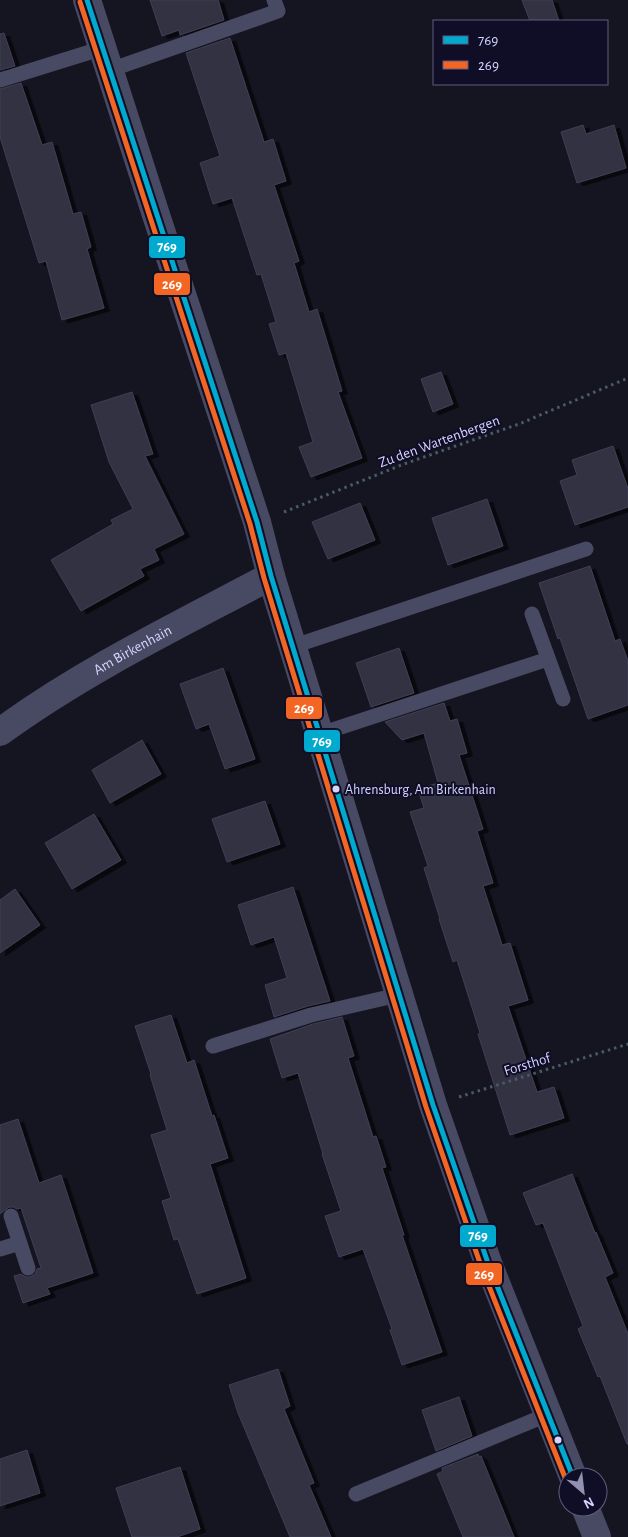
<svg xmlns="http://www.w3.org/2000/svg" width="628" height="1537" font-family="'Alegreya Sans',sans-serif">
  <defs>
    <filter id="shadow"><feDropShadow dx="5.5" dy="3" stdDeviation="0" flood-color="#0009"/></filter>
  </defs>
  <rect width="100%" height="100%" fill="#151421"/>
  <path fill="#333243" stroke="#413e56" filter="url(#shadow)" d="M150,0H218L224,20L180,35L179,30L162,36Z
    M522,0H552L559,21H530Z
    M4,33L15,66L0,70V34Z
    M230,38L264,142L273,139L286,181L274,185L299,261L294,263L309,312L317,309L342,391L338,392L362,458L311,477L299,447L313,442L286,353L279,355L269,324L276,322L261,274L257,275L232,198L213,204L200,163L220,156L186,53Z
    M21,83L42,145L52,142L73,214L81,212L91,247L87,249L104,308L62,320L46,261L39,263L0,137V89Z
    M583,125L586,134L614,125L626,168L577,183L561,132Z
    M441,372L453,404L433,412L421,379Z
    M132,392L153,454L145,456L184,534L154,549L159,560L140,569L144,576L81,611L51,560L113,524L111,520L133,509L109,462L91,405Z
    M613,446L628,489V507L575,525L560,481L577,475L572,460Z
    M487,499L503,546L448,565L432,518Z
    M360,503L375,540L328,559L312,522Z
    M590,566L615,641L620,639L628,661V705L588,719L560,638L558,639L539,583Z
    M399,648L414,693L371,707L356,663Z
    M223,668L255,759L225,769L209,724L196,729L180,684Z
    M444,703L450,721L457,719L467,753L459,755L483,829L477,831L493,883L483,886L502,945L510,943L528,1000L508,1006L537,1092L554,1087L564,1118L510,1135L478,1034L480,1033L457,960L453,962L439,919H440L424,868L428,866L410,812L424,808L418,789L438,783L424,733L402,740L385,722Z
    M142,740L161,774L110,803L92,770Z
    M265,801L280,844L227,862L212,819Z
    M94,814L121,860L72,889L45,843Z
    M293,887L330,1001L308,1006L274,1017L265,985L287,978L274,937L251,945L238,905Z
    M15,889L40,925L0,953V900Z
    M171,1015L187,1063L194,1060L212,1116L214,1115L228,1158L210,1164L246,1278L197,1294L178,1239L174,1240L162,1201L171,1198L151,1135L167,1130L150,1075L151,1074L135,1026Z
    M342,1017L354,1056L348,1058L373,1137L376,1136L386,1167L382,1168L404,1235H402L442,1352L402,1365L390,1330L392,1329L363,1249L339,1257L325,1216L341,1211L322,1154H323L298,1073L282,1078L270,1039L313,1024Z
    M18,1119L39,1183L61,1175L93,1273L47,1288L50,1294L23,1303L14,1276L21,1274L26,1277H30L35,1274L37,1269L41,1268L21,1208L17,1209L13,1207H9L0,1214V1125Z
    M572,1174L595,1233L596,1232L613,1273L605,1277L628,1334V1444H627L600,1376L598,1377L578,1329L583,1326L543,1223L536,1225L523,1193Z
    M278,1369L290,1406L284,1409L314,1483L309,1485L331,1537H290L238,1413L229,1385Z
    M459,1397L472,1436L436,1451L422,1410Z
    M27,1450L40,1493L0,1506V1459Z
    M478,1454L479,1457L481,1456L514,1537H463L437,1474L443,1471L442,1468Z
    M180,1467L200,1529L177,1537H132L116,1488Z"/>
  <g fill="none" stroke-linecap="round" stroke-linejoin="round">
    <path stroke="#485b68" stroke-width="3" stroke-dasharray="2.5 4" stroke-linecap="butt" d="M284,512L404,464L519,424L628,378
      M459,1097L628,1044"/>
    <path stroke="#484962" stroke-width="15" d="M110,70L278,11L274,0
      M0,80L103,48
      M532,614L563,699
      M294,646L586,549
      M320,734L548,659
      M213,1046L311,1015L398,995
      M11,1216L28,1268
      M0,1249L20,1243
      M356,1494L549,1414"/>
    <g stroke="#484962" stroke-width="28">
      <path d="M87,0L157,218L257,522L271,576L433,1105L488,1263L573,1477"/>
      <path id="s1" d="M0,732C85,670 179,625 271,576"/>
      <path d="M585,1507L597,1537"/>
    </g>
    <g stroke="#100e27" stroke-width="9">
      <path id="bus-1" d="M87,0L257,522L271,576L433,1105L488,1263L573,1477"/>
    </g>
    <g stroke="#100e27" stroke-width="9">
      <path id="bus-2" d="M80,2L250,524L264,578L426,1107L481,1266L566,1480"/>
    </g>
    <use href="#bus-1" stroke="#00a9ce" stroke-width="5"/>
    <use href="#bus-2" stroke="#f26522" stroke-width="5"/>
  </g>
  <g fill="#d6d4ff" stroke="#100e27" stroke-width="2">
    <circle cx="336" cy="789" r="4.5"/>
    <circle cx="558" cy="1440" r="4.5"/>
  </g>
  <g text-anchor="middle" stroke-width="4" stroke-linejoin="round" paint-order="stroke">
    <g font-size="14" fill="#d6d4ff" stroke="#100e27" text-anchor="start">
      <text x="345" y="794">Ahrensburg, Am Birkenhain</text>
    </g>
    <g font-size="15" fill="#d6d4ff" stroke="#100e27">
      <text transform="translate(439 441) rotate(-20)" y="5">Zu den Wartenbergen</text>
      <text dy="5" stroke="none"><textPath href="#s1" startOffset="156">Am Birkenhain</textPath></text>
      <text transform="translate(527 1064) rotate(-17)" y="5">Forsthof</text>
    </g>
  </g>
  <g stroke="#100e27" stroke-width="2">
    <rect x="148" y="235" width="38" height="24" rx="5" fill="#00a9ce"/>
    <rect x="153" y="272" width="38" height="24" rx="5" fill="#f26522"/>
    <rect x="285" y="696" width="38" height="24" rx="5" fill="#f26522"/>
    <rect x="303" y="729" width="38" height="24" rx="5" fill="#00a9ce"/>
    <rect x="459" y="1224" width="38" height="24" rx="5" fill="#00a9ce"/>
    <rect x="465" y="1262" width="38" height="24" rx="5" fill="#f26522"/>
  </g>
  <g font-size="14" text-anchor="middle" font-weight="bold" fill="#fff">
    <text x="167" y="251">769</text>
    <text x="172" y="289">269</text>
    <text x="304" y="713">269</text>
    <text x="322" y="746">769</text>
    <text x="478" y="1240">769</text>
    <text x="484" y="1279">269</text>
  </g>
  <rect x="433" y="20" width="175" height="65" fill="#100e27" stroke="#5f5d7d"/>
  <rect x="443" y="36" width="25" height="8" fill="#00a9ce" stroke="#5f5d7d"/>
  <text x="478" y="45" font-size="15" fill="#d6d4ff">769</text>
  <rect x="443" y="61" width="25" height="8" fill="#f26522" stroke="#5f5d7d"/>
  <text x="478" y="70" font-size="15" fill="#d6d4ff">269</text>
  <g transform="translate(583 1492) rotate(152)"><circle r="24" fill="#100e27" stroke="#5f5d7d"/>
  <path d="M0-4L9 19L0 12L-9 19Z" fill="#9291b1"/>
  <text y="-8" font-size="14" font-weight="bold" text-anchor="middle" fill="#d6d4ff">N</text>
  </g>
</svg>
